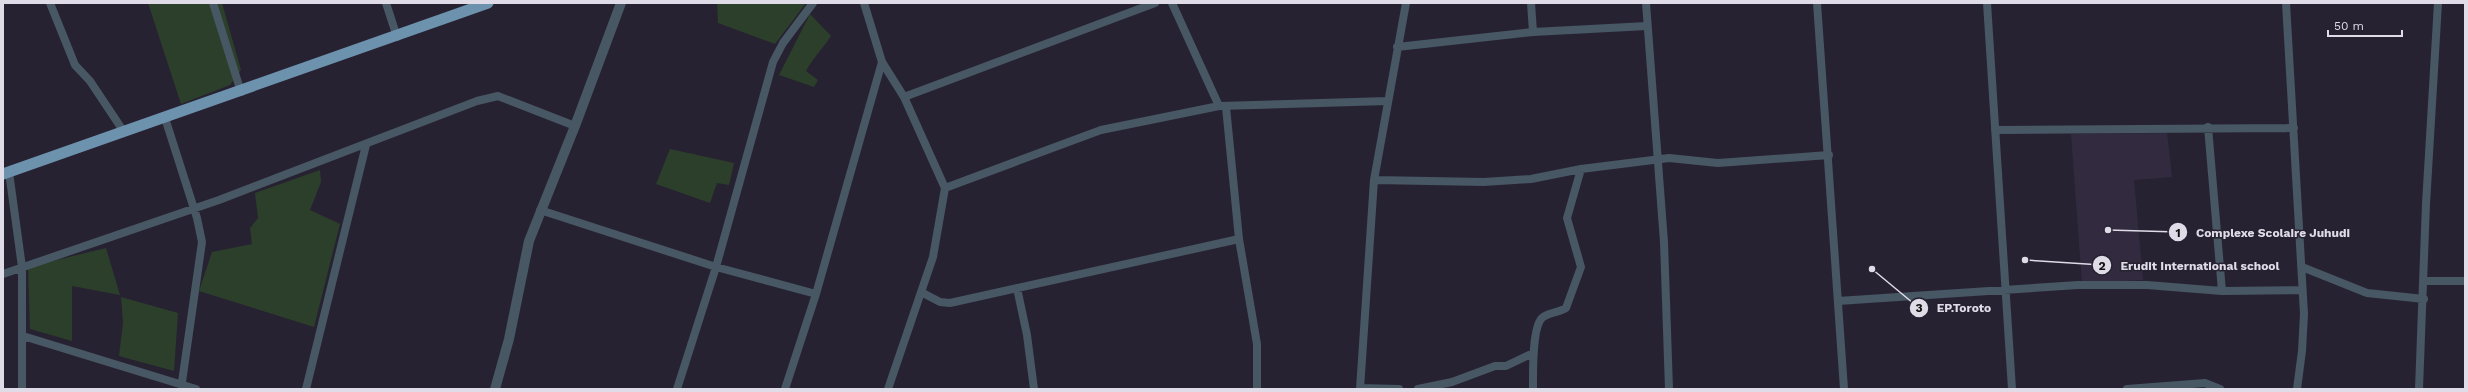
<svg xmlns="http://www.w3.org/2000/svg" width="2468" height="392" font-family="'Work Sans',sans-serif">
  <rect width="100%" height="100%" fill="#272232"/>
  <path fill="#322b40" d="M2167,133L2172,177L2134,180L2143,280L2082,283L2071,134Z"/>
  <path fill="#2c3f2b" d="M148,3H222L241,70L230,85L181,104Z
    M717,3H806L775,44L718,23Z
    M810,14L831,36C823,48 813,58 806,71L818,80L814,87L779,75Z
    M670,149L734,163L729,185L717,183L710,203L656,184Z
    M320,170L321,182L310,210L340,224L314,327L199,291L212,252L252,244L250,228L258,218L255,193Z
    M106,248L120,295L72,286V341L30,329L28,267Z
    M121,297L178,313L174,371L119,356L123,323Z"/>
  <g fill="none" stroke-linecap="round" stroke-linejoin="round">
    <path stroke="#475764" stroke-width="8" d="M50,3L75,65L90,81L124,132
      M213,3L241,92
      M386,3L397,37
      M864,3L882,62L904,97L945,188L933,257L888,389
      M1172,3L1219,106
      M1531,3L1533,32
      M1646,3L1664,242L1669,389
      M1817,3L1844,389
      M1987,3L2012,389
      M2286,3L2304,314L2302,351L2297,389
      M1397,47L1533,32L1647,26
      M904,97L1155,3
      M1226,107L1239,239L1257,344V389
      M165,118L197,218L202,242L181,389
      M2208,127L2222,291
      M1995,130L2294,128
      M9,172L22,267V389
      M1374,180L1484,182L1531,179L1581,169L1669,158L1718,163L1829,155
      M945,188L1101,130L1219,106L1388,101
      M540,210L716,267L816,294
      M2302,267L2367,293L2424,299
      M3,274L219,200L477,101L498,96L575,126
      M2424,281H2465
      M1017,288L1027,335L1034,389
      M921,292L940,302L950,303L1239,239
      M1838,301L2078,285H2147L2222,291L2302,290
      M23,336L196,389
      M1360,388L1399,389
      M306,389L366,145
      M677,389L716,267L773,62L783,43L813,3
      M785,389L816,294L882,62
      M1360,389L1374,180L1406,3
      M1418,389L1452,382L1495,366H1506L1533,353
      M1533,389C1533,375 1532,327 1542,318C1548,312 1559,313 1566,308L1581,267L1567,218L1581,169
      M2127,389L2205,383L2220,389
      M2419,389L2426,204L2438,3"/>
    <path stroke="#475764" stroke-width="10" d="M495,389L509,339L529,241L575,126L621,3"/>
    <path stroke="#6d92ae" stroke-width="11" d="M3,174L488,3"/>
  </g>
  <path fill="none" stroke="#dfdce7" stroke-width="1.5" d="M2108 230L2178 232M2025 260L2102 265M1872 269L1919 308"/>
  <g fill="#dfdce7" stroke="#272232" stroke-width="1.5">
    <circle cx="2108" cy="230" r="4"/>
    <circle cx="2025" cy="260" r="4"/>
    <circle cx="1872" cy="269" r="4"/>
    <circle cx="2178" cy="232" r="10"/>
    <circle cx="2102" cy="265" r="10"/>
    <circle cx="1919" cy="308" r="10"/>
  </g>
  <g font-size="12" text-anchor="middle" font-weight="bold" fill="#111">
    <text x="2178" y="237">1</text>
    <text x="2102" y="270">2</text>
    <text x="1919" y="312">3</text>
  </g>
  <g font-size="12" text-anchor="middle" font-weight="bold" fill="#dfdce7" stroke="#272232" stroke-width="3" stroke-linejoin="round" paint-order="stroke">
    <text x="2273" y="237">Complexe Scolaire Juhudi</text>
    <text x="2200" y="270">Erudit International school</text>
    <text x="1964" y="312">EP.Toroto</text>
  </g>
  <rect width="2468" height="392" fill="none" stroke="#dfdce7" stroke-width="8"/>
  <path d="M2328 30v6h74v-6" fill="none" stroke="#dfdce7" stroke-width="2"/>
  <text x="2334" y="30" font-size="12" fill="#dfdce7" stroke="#272232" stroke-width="3" paint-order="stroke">50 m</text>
</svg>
